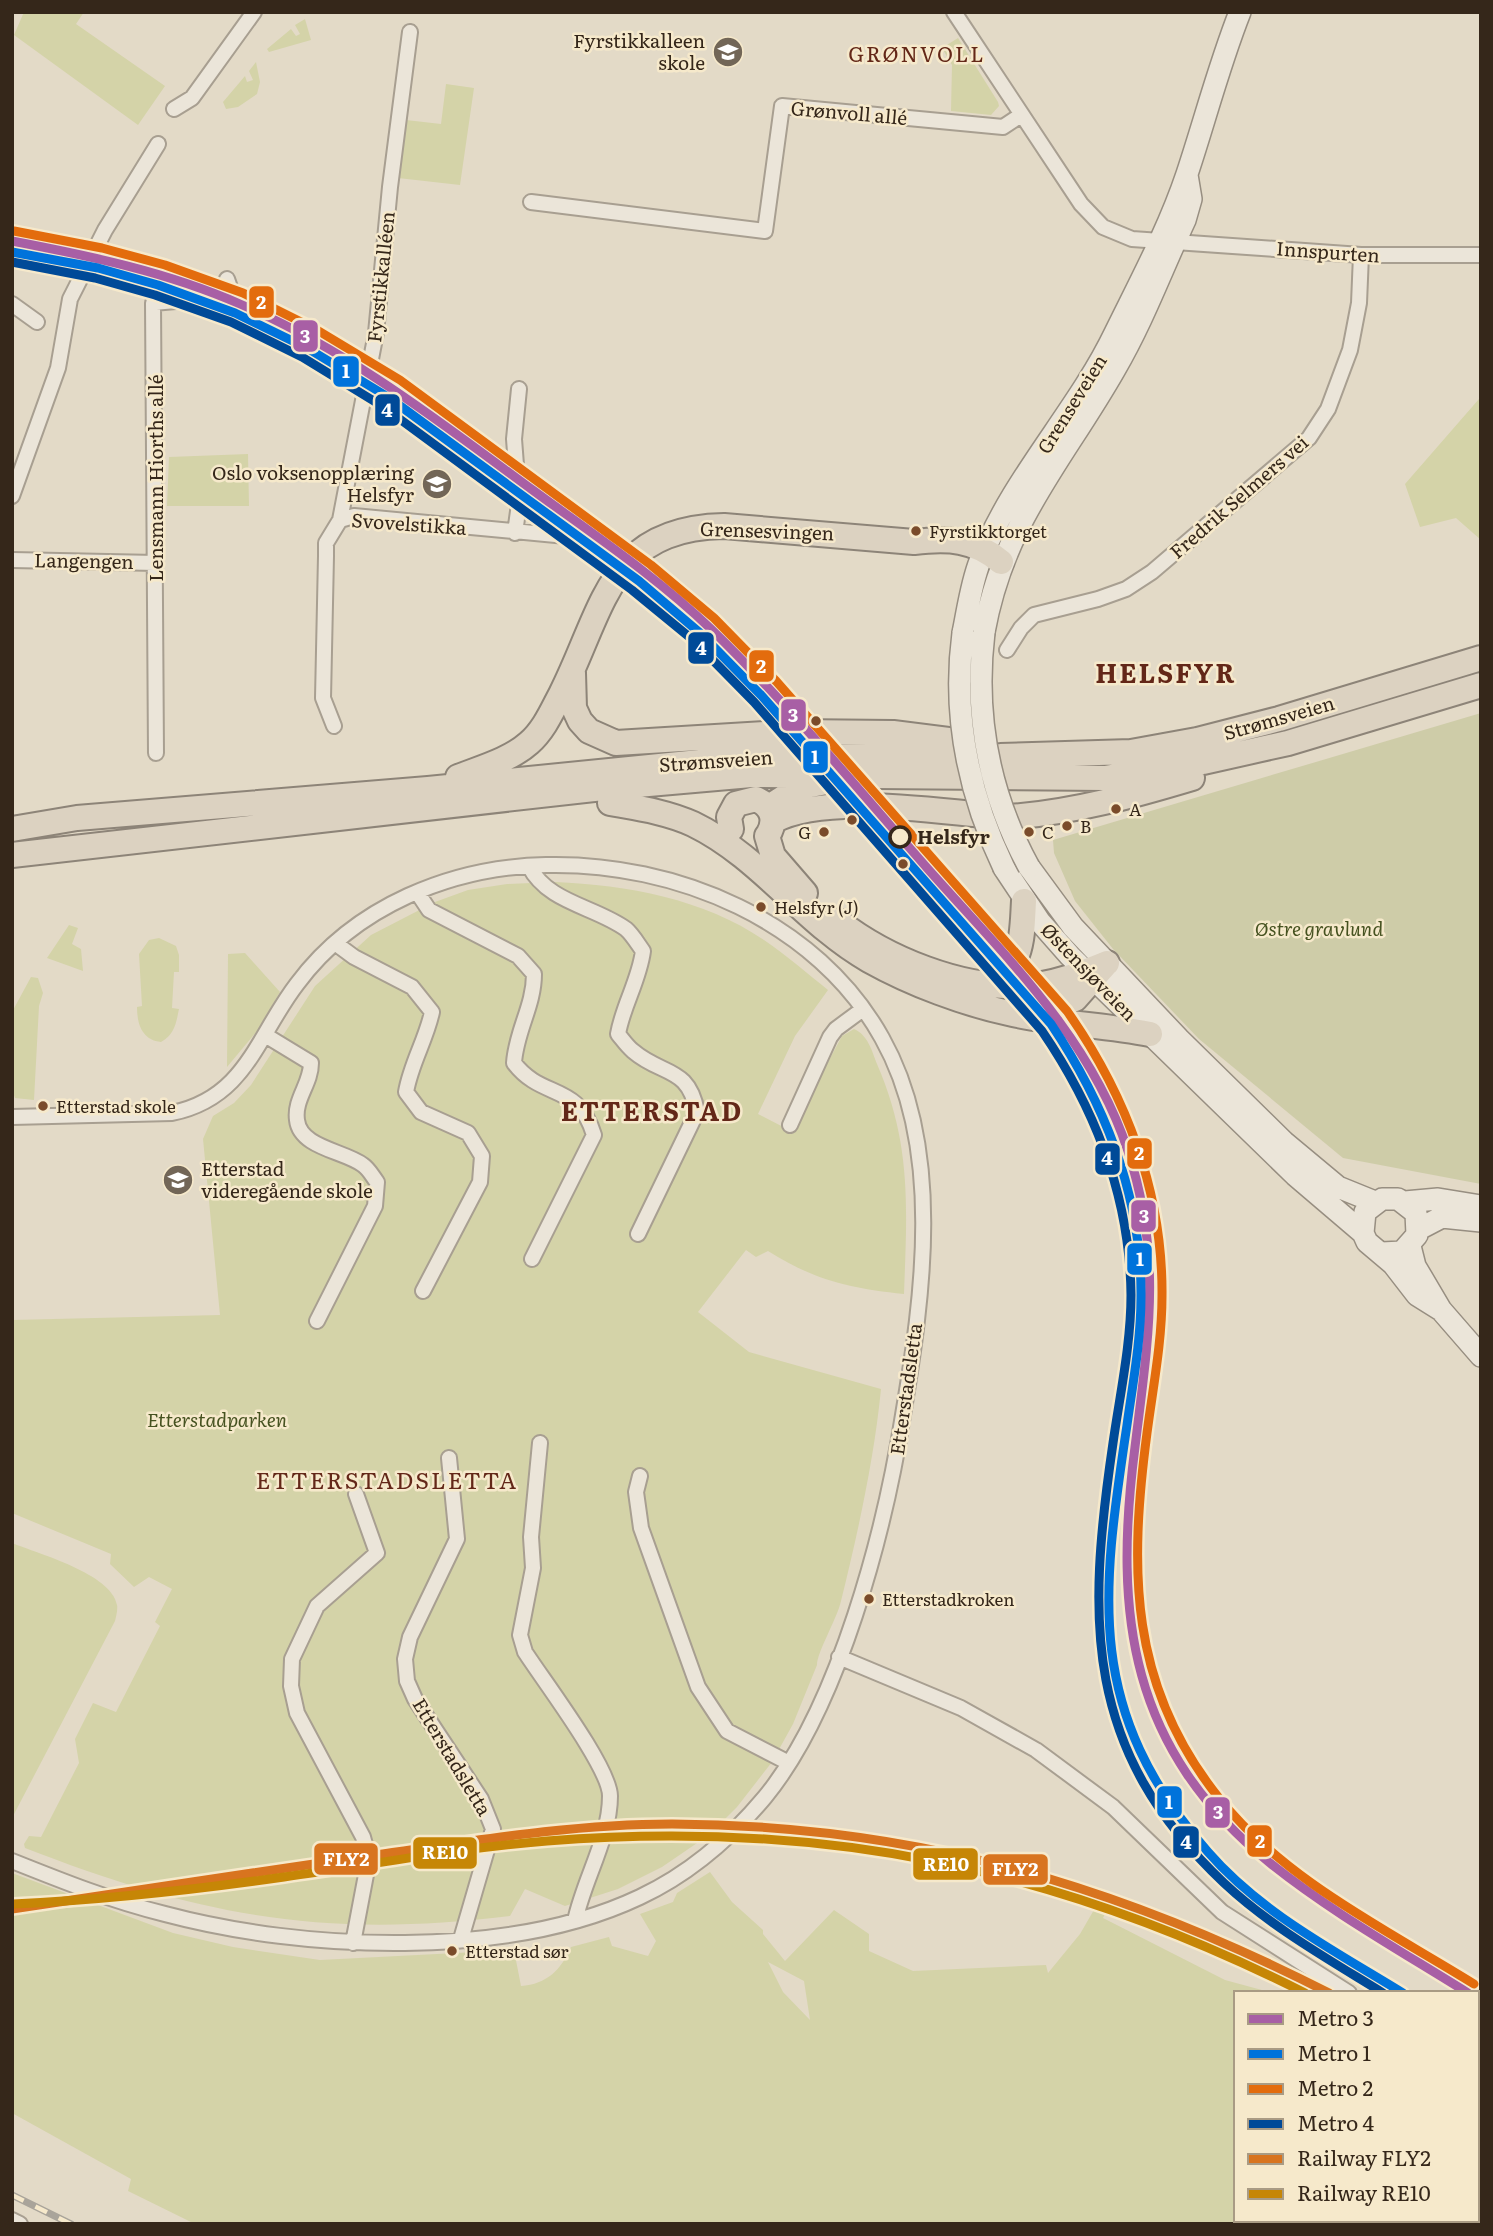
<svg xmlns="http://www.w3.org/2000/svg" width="1493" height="2236" font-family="Literata,serif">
  <rect width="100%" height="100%" fill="#e3dac7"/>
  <path fill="#d4d3a8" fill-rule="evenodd" d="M24,12H84L76,24L165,86L138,125L14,35Z
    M305,19L311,40L269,52L267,49L291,29L296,36L300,34L295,25Z
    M958,38L998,102L999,106L991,115L951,111L952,65L942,48Z
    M256,62L260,82L257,94L238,107L226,109L223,102L245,76L247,82L253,80L249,71Z
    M446,84L474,88L460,185L398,178L406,120L441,124Z
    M1479,399H1481V540L1456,518L1420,527L1405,484Z
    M248,454L249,506H167L169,457Z
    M555,882C627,885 704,899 764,940C786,955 807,973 828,990L795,1036L758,1114L791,1131L842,1036L854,1029C868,1035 872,1051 877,1064C912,1145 907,1208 904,1294C849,1288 816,1281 768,1251L756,1257L746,1250L698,1312L749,1352L881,1389C874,1460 858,1532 841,1601C837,1619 817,1652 817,1665L793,1724L772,1762L737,1807L715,1829L705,1832L703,1839L662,1867L618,1889L565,1906L525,1889L510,1916C323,1939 200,1916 25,1848L24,1844L29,1836L41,1837L79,1763L75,1739L93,1703L116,1712L160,1626L155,1622L172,1589L149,1577L134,1587L110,1564L111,1554L12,1513V1320L220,1315L203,1139L213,1116L234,1103L251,1085L315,986L371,935L435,902L468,890L507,884Z
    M69,925L78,928L72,944L81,949L83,971L47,958Z
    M159,938L176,946L179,955V972H174L172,1008L179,1009C176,1023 175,1034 161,1042C142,1040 137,1024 137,1007L142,1006L139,954L149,940Z
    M245,953L280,992L257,1031L227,1067L228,954Z
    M31,977L38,978L43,993L39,1006L34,1100L15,1098L12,1090V1012Z
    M12,1543C39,1554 112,1574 117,1605C118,1609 116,1617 115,1621L12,1818Z
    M710,1872L732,1902L763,1930V1934L785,1961L834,1910L869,1934V1951L913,1971L1046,1965L1048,1973L1080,1934L1102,1896L1114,1895L1103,1918L1225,1980L1273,1993H1236V2220H1351L1357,2224H195L128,2191L131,2179L12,2113V1873L173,1933L233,1947L320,1960L514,1950L521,1986C547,1984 561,1970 571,1947L609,1937L612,1946L648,1956L656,1941L640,1914L673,1902L677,1893ZM768,1962L804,1981L810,2020L783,1992Z
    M1362,2220H1432L1433,2224H1368Z"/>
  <path fill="#cecca8" d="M1481,713V1184L1343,1158L1199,1039L1113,949L1075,901L1054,853L1053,840Z"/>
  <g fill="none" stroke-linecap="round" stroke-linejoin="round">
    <g stroke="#a89f91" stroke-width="18">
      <path id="minor" d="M954,12L1081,204L1103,227L1132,239L1361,255H1481
        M174,109L192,98L254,12
        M531,202L765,231L782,106L1003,127L1021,115
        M12,304L37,322
        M12,496L58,368L70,299L105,230L158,144
        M340,520L376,333L390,187L410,32
        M515,533L519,504L514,439L519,389
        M12,560L156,563
        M1007,650L1021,628L1034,615L1098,599L1126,589L1152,572L1309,438L1328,409L1350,350L1359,303L1361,255
        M334,726L323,698L326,556V543L340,520L354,516L587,538L611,545L632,556
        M156,753L153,303L233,296L227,279
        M529,866C548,903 594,906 626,929C632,934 638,944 643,951C639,981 623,1005 618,1034C623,1040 627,1046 633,1051C662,1076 689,1066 697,1112L638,1234
        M417,892L429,910L518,956L534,974C534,1006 516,1031 514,1063C542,1100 578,1082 594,1135L532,1259
        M335,943L354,957L412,987L432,1012C426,1040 411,1063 406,1092L421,1112L468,1133L482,1156L480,1182L423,1291
        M265,1035L311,1063C311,1084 294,1099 297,1120C300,1148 345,1151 363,1165C369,1169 373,1177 377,1182L375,1206L317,1321
        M12,1117L172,1113C246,1098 257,1036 297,984C355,906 451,867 546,865C676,862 817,921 882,1038C944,1148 923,1296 903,1415C885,1530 839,1707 765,1797C730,1839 689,1874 640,1897C507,1960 304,1951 165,1914C112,1901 62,1881 12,1861
        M790,1125L830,1037L836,1029L863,1009
        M540,1443L531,1537L533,1568L520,1635L525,1652C543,1680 610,1768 610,1796C610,1838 584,1879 575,1921
        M449,1458L457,1539L410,1637L405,1659L407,1681L415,1699L481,1799L493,1829L461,1939
        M640,1476L636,1492L641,1528L698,1687L727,1731L789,1763
        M839,1657L961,1708L1036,1750L1113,1807L1222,1912L1349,1993
        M353,1943L369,1859L363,1837L297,1713L291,1686L292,1659L317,1606L377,1553L356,1494
        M12,2220L20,2224"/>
    </g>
    <g stroke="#978e81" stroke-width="24">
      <path id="secondary" d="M984,632C1004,521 1062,462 1115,369C1143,321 1162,269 1185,220L1191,199L1187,175
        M963,633C968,609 971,584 980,561C1012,478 1077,412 1115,333C1140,282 1169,228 1187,174C1205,120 1219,65 1240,12
        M1029,867L1073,927L1179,1039L1284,1142L1338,1187L1375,1202
        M1004,868L1040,922L1070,956L1295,1175L1363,1233
        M1405,1202L1438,1199L1481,1206
        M1419,1229L1442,1217L1481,1221
        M1410,1246L1415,1266L1441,1310
        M1382,1253L1402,1252L1417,1235L1416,1213L1398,1199H1382L1365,1212L1363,1233L1367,1242L1393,1264L1417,1295L1441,1310L1481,1356"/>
    </g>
    <g stroke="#8d8478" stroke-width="28">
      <path id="trunk" d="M573,673L574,708L580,721L589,731L616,743L795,732L893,733L980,744
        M458,777C481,768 510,760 529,743C544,730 552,711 561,694C604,609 608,528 724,526L914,542C948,538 974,539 1001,562
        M610,803C638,808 667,812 693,824C761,857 804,923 869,960C912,984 965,1004 1013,1014C1059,1024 1105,1025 1150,1034
        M769,807L800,787L821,783
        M773,821C828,791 948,814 1011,817C1074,812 1132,796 1192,778
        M12,829L77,818L428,789L750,757L1000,756L1131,752L1197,740L1279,719L1481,658
        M731,829L729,817L736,804L756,799C772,806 777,820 768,835
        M767,836L773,856L805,893
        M12,855L603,788L751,775L1105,778L1203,762L1288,743L1481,685
        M838,921C887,959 961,989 1024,986C1053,985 1080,974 1107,963
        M987,983C1024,971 1022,934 1024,901
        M1034,1014L1075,999L1105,965"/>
    </g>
    <use href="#minor" stroke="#ebe5d9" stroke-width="14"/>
    <use href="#secondary" stroke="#ebe5d9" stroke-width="21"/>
    <use href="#trunk" stroke="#dcd2c1" stroke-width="24"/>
    <g stroke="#a9a49a" stroke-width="7">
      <path id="rail" d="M12,2195L71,2224"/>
    </g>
    <use href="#rail" stroke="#f6e9cb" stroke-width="4.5" stroke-dasharray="13" stroke-linecap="butt"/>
    <g stroke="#978e81" stroke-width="24" stroke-linecap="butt">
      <path id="secondary-bridge" d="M984,632C974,715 989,794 1029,867
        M963,633C952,716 968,793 1004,868"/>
    </g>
    <use href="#secondary-bridge" stroke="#ebe5d9" stroke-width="21"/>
    <g stroke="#f6e9cb" stroke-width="14">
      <path id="rail-1" d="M12,1909C133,1890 254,1873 375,1855C473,1841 572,1824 672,1824C913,1825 1115,1884 1329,1993"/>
    </g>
    <g stroke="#f6e9cb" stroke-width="14">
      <path id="rail-2" d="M13,1904C103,1900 193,1890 284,1877C371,1865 459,1848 547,1841C825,1819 1057,1868 1305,1993"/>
    </g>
    <use href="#rail-1" stroke="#d8741f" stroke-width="9"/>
    <use href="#rail-2" stroke="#c68606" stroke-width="9"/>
    <g stroke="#f6e9cb" stroke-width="14">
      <path id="metro-1" d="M12,241C90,256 167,272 240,304C348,350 440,422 534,491C594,535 657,577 711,629C788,704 857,788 928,869C1005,956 1091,1038 1128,1151C1163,1258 1148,1340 1135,1447C1113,1616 1130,1749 1270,1863C1331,1912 1401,1951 1468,1993"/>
    </g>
    <g stroke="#f6e9cb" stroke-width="14">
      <path id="metro-2" d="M12,252L98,268L158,285L235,313L307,348L388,397L639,581L700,633L761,695L1051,1024C1106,1106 1142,1197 1141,1297C1141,1340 1133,1382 1127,1425C1101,1597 1085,1711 1208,1852C1261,1913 1335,1951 1403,1993"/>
    </g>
    <g stroke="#f6e9cb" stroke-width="14">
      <path id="metro-3" d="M14,231L102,248L165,265L243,293L317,330L400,380L651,565L714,618L776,681L1067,1011C1126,1095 1163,1192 1162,1296C1162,1342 1153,1387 1147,1433C1129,1570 1129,1686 1219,1798C1284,1880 1387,1930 1474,1984"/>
    </g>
    <g stroke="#f6e9cb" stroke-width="14">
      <path id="metro-4" d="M12,262L95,278L155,295L231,322L302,357L382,406L632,590L693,640L754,702L1042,1031C1096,1110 1130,1197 1131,1295C1131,1344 1120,1394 1113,1443C1087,1620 1083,1750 1224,1883C1271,1927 1328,1959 1383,1993"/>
    </g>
    <use href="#metro-1" stroke="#a85fa5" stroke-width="9"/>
    <use href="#metro-2" stroke="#0073db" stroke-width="9"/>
    <use href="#metro-3" stroke="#e36c0d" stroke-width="9"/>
    <use href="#metro-4" stroke="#004a98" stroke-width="9"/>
  </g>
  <defs>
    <g id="school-disc" transform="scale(1.575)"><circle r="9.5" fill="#726657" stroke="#f6e9cb"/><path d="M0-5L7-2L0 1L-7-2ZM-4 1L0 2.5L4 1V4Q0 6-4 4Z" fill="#fff"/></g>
  </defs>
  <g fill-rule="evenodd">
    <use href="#school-disc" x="728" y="52"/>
    <use href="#school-disc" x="437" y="484"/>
    <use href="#school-disc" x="178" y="1180"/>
  </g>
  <g fill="#7a4b2a" stroke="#f6e9cb" stroke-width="2.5">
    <circle cx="916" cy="531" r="6"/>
    <circle cx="816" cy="721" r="6"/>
    <circle cx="1116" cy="809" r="6"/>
    <circle cx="852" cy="820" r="6"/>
    <circle cx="1067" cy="826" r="6"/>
    <circle cx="824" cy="832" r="6"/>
    <circle cx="1029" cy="832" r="6"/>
    <circle cx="903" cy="864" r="6"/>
    <circle cx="761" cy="907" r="6"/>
    <circle cx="43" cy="1106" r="6"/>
    <circle cx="869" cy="1599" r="6"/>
    <circle cx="452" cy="1951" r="6"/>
  </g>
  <circle fill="#f6e9cb" stroke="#35271a" stroke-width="3.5" cx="900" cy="837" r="10"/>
  <g text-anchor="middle" stroke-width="5" stroke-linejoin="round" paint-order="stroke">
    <g font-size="17" fill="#35271a" stroke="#f6e9cb" text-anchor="start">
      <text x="929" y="538">Fyrstikktorget</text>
      <text x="1129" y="816">A</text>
      <text x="1080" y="833">B</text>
      <text x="811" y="839" text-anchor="end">G</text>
      <text x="1042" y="839">C</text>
      <text x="774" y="914">Helsfyr (J)</text>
      <text x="56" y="1113">Etterstad skole</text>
      <text x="882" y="1606">Etterstadkroken</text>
      <text x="465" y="1958">Etterstad sør</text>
    </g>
    <g font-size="19" fill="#35271a" stroke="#f6e9cb" text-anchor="end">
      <text x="705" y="48">Fyrstikkalleen<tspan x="705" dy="22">skole</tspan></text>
      <text x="414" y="480">Oslo voksenopplæring<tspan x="414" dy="22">Helsfyr</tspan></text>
      <text x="201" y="1176" text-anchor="start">Etterstad<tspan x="201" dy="22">videregående skole</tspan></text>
    </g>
    <g font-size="19" fill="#35271a" stroke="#f6e9cb">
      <text transform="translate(849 113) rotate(5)" y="7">Grønvoll allé</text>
      <text transform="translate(1328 252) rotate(4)" y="7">Innspurten</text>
      <text transform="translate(381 277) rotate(-84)" y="7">Fyrstikkalléen</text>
      <text transform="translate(1072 404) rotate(-58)" y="7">Grenseveien</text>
      <text transform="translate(156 478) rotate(-90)" y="7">Lensmann Hiorths allé</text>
      <text transform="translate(1239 497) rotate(-41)" y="7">Fredrik Selmers vei</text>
      <text transform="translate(409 524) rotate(4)" y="7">Svovelstikka</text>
      <text transform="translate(767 531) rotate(2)" y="7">Grensesvingen</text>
      <text transform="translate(84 561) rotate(1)" y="7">Langengen</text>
      <text transform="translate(1279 718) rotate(-16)" y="7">Strømsveien</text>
      <text transform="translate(716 761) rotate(-4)" y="7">Strømsveien</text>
      <text transform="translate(1089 972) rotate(46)" y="7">Østensjøveien</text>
      <text transform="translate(906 1389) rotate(-82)" y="7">Etterstadsletta</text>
      <text transform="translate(452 1757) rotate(59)" y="7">Etterstadsletta</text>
    </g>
    <g font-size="19" font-weight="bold" fill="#35271a" stroke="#f6e9cb" text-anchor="start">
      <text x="917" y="844">Helsfyr</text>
    </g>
    <g font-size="19" font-style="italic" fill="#465220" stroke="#f6e9cb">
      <text x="1319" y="936">Østre gravlund</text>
      <text x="217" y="1427">Etterstadparken</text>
    </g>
    <g font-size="21" letter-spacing="2" fill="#632718" stroke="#f6e9cb">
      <text x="917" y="62">GRØNVOLL</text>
    </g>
    <g font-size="23" letter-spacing="2" fill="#632718" stroke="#f6e9cb">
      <text x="387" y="1489">ETTERSTADSLETTA</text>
    </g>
    <g font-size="26" font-weight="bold" letter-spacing="2" fill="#632718" stroke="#f6e9cb">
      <text x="1166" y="683">HELSFYR</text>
      <text x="652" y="1121">ETTERSTAD</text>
    </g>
  </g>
  <g stroke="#f6e9cb" stroke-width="2.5">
    <rect x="248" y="285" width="27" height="34" rx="7" fill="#e36c0d"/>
    <rect x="292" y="319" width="27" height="34" rx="7" fill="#a85fa5"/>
    <rect x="332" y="355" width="28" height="33" rx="7" fill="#0073db"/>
    <rect x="374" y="393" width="27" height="34" rx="7" fill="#004a98"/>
    <rect x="687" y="631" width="28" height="34" rx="7" fill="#004a98"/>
    <rect x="748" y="649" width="27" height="34" rx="7" fill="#e36c0d"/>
    <rect x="780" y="698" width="27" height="34" rx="7" fill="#a85fa5"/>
    <rect x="802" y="740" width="27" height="34" rx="7" fill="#0073db"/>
    <rect x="1126" y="1137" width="27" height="33" rx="7" fill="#e36c0d"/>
    <rect x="1094" y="1142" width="27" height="34" rx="7" fill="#004a98"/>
    <rect x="1130" y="1199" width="27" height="34" rx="7" fill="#a85fa5"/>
    <rect x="1126" y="1242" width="27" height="34" rx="7" fill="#0073db"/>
    <rect x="1156" y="1785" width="27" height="34" rx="7" fill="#0073db"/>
    <rect x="1204" y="1796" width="27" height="33" rx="7" fill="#a85fa5"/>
    <rect x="1246" y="1824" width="27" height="34" rx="7" fill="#e36c0d"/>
    <rect x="1172" y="1825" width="28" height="34" rx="7" fill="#004a98"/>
    <rect x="412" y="1836" width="66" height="34" rx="7" fill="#c68606"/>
    <rect x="313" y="1842" width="66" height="34" rx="7" fill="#d8741f"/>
    <rect x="912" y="1847" width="67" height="34" rx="7" fill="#c68606"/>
    <rect x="982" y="1853" width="67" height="33" rx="7" fill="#d8741f"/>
  </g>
  <g font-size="19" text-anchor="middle" font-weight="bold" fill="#fff">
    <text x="261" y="309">2</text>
    <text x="305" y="343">3</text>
    <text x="346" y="378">1</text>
    <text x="387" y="417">4</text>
    <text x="701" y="655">4</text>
    <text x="761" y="673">2</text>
    <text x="793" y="722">3</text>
    <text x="815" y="764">1</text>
    <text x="1139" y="1160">2</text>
    <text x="1107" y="1165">4</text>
    <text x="1144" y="1223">3</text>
    <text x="1140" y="1266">1</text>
    <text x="1169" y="1809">1</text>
    <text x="1218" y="1819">3</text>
    <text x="1260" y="1848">2</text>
    <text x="1186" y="1849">4</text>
    <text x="445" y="1859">RE10</text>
    <text x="346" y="1866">FLY2</text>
    <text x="946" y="1871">RE10</text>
    <text x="1015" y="1876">FLY2</text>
  </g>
  <rect width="1493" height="2236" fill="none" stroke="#35271a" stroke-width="28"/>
  <rect x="1234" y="1991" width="245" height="231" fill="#f6e9cb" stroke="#a99b84" stroke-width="2"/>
  <rect x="1248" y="2014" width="35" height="10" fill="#a85fa5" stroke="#a99b84" stroke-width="2"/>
  <text x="1297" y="2026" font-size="21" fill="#35271a">Metro 3</text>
  <rect x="1248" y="2049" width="35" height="10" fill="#0073db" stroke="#a99b84" stroke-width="2"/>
  <text x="1297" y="2061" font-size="21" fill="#35271a">Metro 1</text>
  <rect x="1248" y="2084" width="35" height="10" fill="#e36c0d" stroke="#a99b84" stroke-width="2"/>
  <text x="1297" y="2096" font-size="21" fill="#35271a">Metro 2</text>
  <rect x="1248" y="2119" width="35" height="10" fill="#004a98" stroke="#a99b84" stroke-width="2"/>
  <text x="1297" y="2131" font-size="21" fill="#35271a">Metro 4</text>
  <rect x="1248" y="2154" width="35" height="10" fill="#d8741f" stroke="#a99b84" stroke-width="2"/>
  <text x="1297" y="2166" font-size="21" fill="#35271a">Railway FLY2</text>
  <rect x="1248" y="2189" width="35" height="10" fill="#c68606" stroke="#a99b84" stroke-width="2"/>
  <text x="1297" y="2201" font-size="21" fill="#35271a">Railway RE10</text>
</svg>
